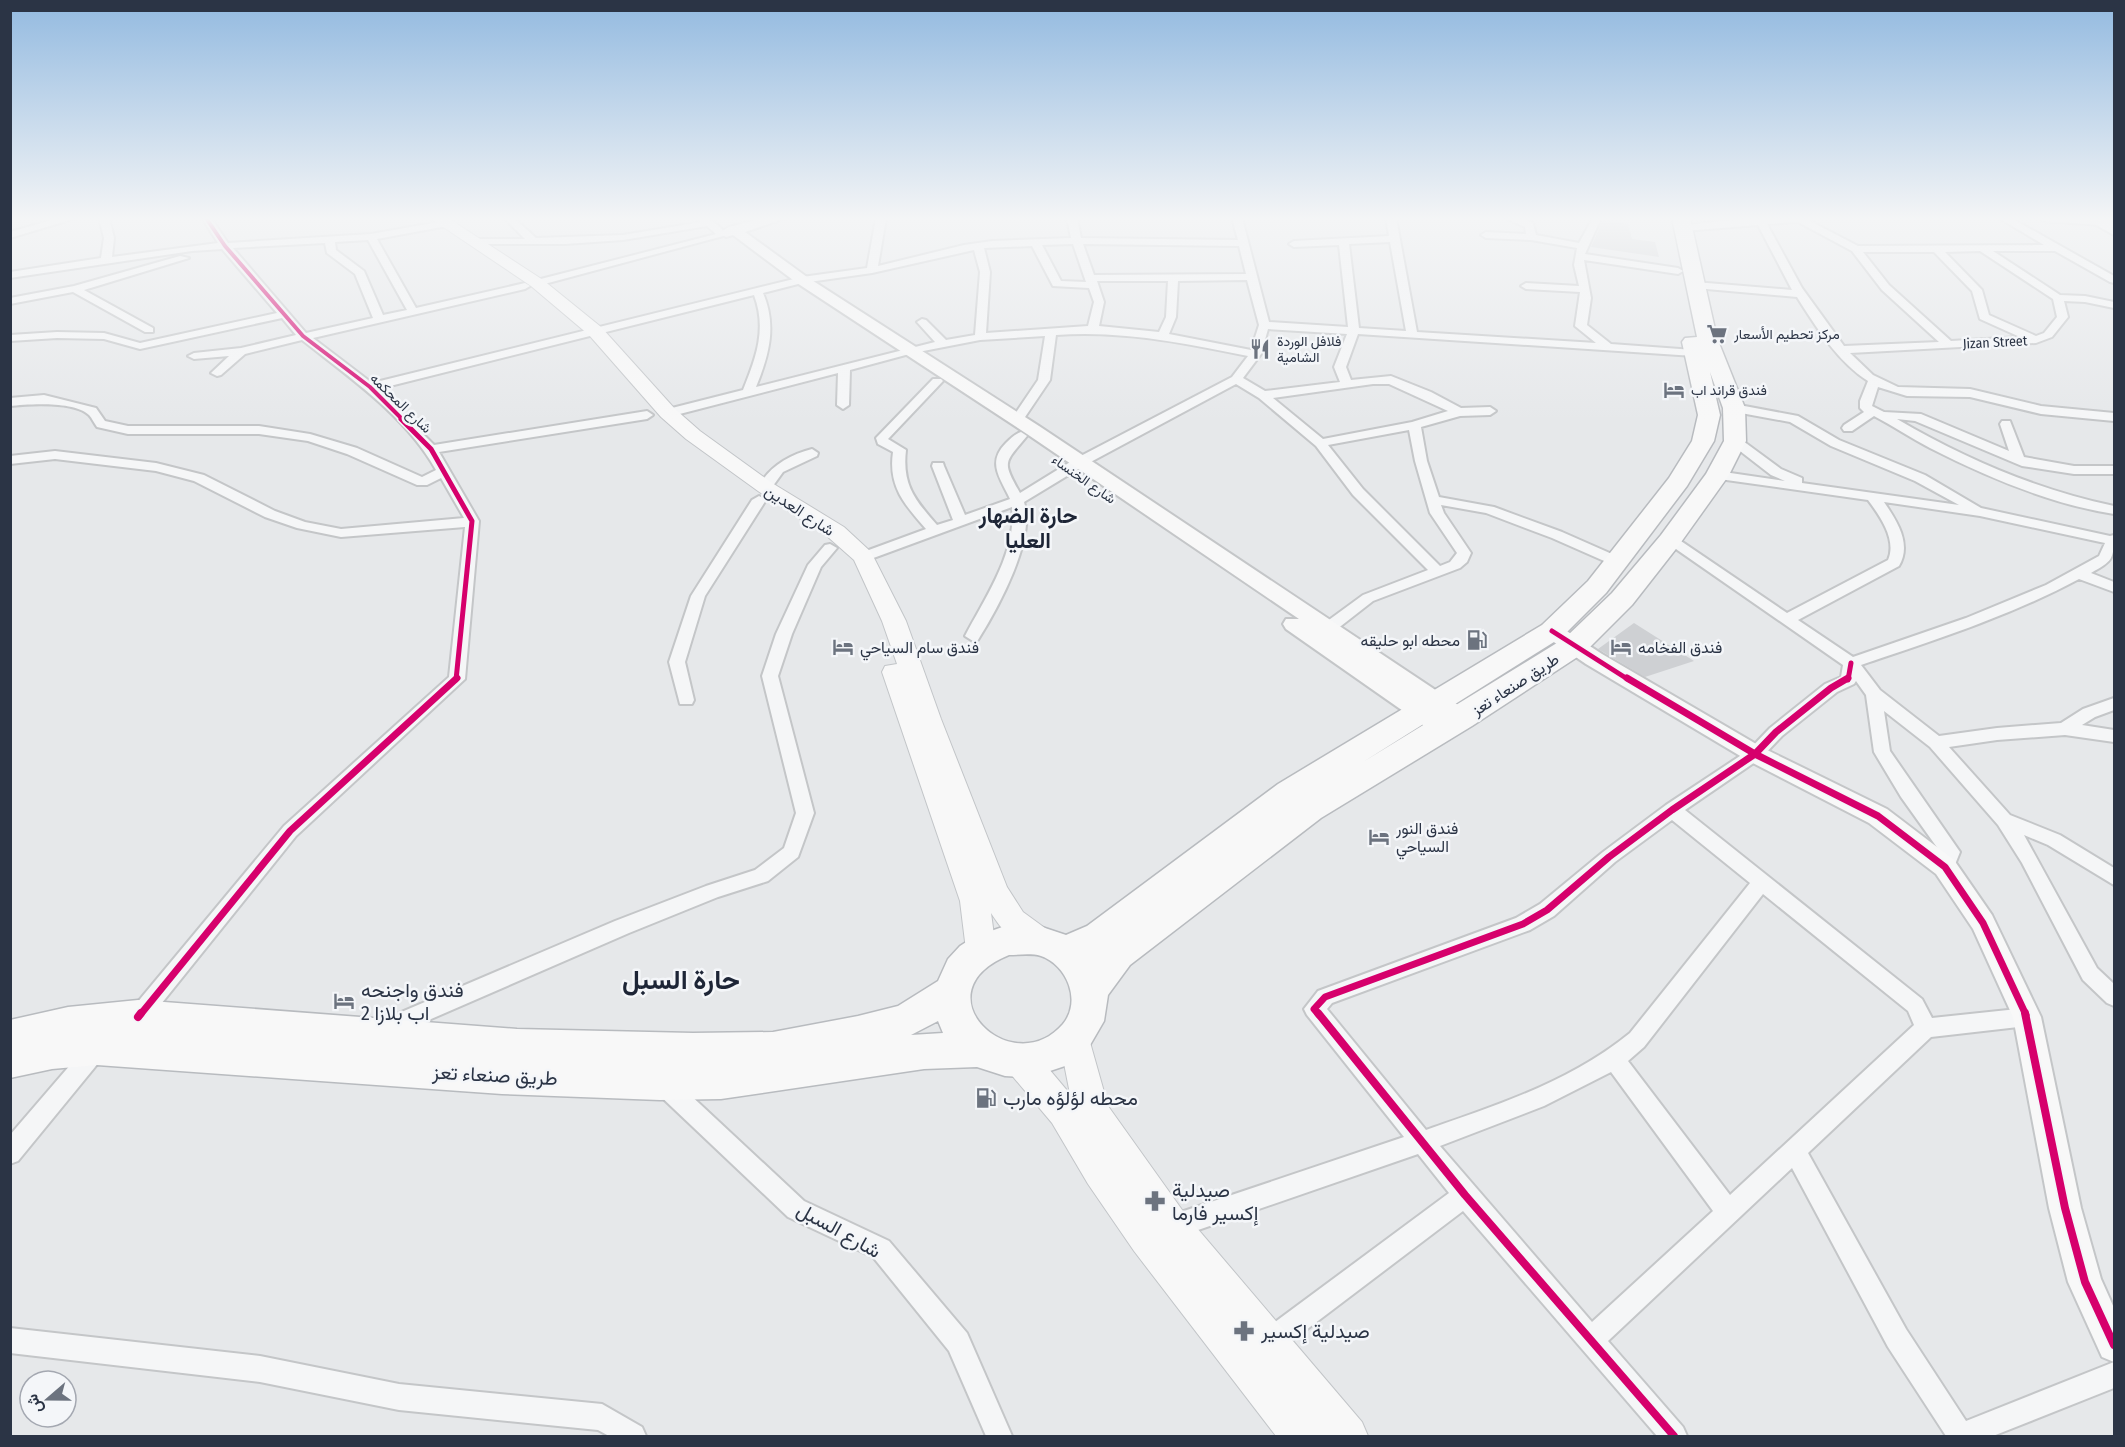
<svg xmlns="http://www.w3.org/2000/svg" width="2125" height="1447" font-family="'Fira Sans Condensed',Vazirmatn,sans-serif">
  <rect width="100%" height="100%" fill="#e6e8ea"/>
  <path fill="#ced0d3" d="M1603,220L1628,224L1632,239L1655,242L1659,257L1591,247Z
    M1634,623L1694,661L1645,677L1598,649Z"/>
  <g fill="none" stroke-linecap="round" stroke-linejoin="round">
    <g stroke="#c4c6c8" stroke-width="4">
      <path id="street" d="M59,218H76L10,238V232Z
        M99,218H109L114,238L112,257L218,243L202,218H211L228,243L371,234L444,221L449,224L447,226L377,239L416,308L525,283L530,286L525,289L313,338L372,383L802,277L867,268L876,218H886L878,266L964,245L992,241L1071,238L1067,218H1077L1081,238L1238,240L1232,218H1242L1269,322L1348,327L1339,245L1294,247L1289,244L1294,241L1389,236L1386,218H1396L1417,332L1596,343L1575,326L1580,292L1526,289L1521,286L1526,283L1579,286L1574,265L1577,248L1531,240L1486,238L1481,235L1486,232L1526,234L1525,227L1505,218H1520L1533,223L1536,235L1579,243L1593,218H1601L1585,254L1678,268L1683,271L1678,274L1584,260L1591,298L1587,325L1611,344L1694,350L1700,353L1694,356L1358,334L1346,367L1351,380L1391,376L1431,392L1461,408L1490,407L1496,411L1490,415L1460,416L1421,427L1427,461L1439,497L1494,507L1562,532L1621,558L1623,561L1621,564H1611L1552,538L1486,513L1441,505L1444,513L1471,553L1467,562L1460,568L1373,601L1332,633L1327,634L1319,629L1322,625L1363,595L1428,570L1353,495L1316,446L1259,398L1236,384L1085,465L1024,502C1036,539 998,608 978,640L973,641L965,636C985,598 1017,552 1012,507L868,560H858L856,557L858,554L926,529C904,504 888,486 893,452L878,444L876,438L933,379H941L943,381L888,439L906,450C902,485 915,500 937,525L953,520L932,466L933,463H943L944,466L965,515L1010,499C1001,479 986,463 1006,443C1010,439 1015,434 1021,432L1027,436C1005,463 1001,460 1020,493L1075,459L1232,377L1248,356C1184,343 1121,330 1056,335L1050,380L1021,423L1017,424L1011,420L1038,380L1045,336L980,340L913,353L850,370L849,405L843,409L837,405L838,373L668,417L664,416V410L743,390C756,358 767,329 754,295L378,389L434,445L647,411L653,415L647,419L439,452L479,521L465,679L296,836L145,1024L138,1026L131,1024L128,1017L131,1010L284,826L449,677L465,527L341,537L297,528L265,517L194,481L156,471L55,459L10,464V456L55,451L156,463L204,475L275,511L305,522L341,529L464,518L441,478L427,485H417L347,454L308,441L259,434H128L97,427C94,423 92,418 89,415C74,401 29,404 10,406V398L44,395L96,408L105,421L128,426H259L310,434L357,448L422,477L436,470C407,417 349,377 302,340L245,354L221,375L217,376L211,373L229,356L194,359L188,356L194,353L241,348L296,335L282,318L140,349L104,339L57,338L10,341V335L57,332L104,333L140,343L277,313L222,249L192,251L10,278V272L101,258L104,238ZM368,240L407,310L383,315L364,271L336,250L335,242ZM1390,242L1406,331L1359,328L1349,244ZM325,243L327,253L355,274L373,318L306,333L233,248ZM1073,244L1086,282L1061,281L1042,245ZM1083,244L1239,246L1246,274L1094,275ZM1032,246L1053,286L1089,288L1094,302L1088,326L986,333L990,272L984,248ZM974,250L980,272L975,335L946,340L926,320L922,319L917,322L935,342L756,387C769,355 777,326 763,293L802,283L872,273ZM1247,280L1259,325L1251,350L1169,334L1176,317L1178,281ZM1097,281H1168L1166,317L1159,332L1099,326L1104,302ZM1268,329L1347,334L1334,367L1340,382L1265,391L1243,378L1261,354ZM1373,384H1389L1448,411L1412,422L1323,439L1273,398ZM1409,430L1415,461L1430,513L1457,553L1450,562L1440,566L1363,489L1328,445Z
        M504,218H514L536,238L623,235L701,222L697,218C711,218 718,224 727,235L537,286L533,285V281L716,234L707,226L623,240L565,244H474V240L477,239H525Z
        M1754,218H1813L1810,221L1858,246L2044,245L1999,218H2011L2114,276V283L2110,282L2055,251H1993L2060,295L2085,296L2114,302V308L2085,302L2064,301L2068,317L2052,337L2036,343L1850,353L1873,375L1898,387L1970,389L2041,406L2114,413V421L2041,414L1970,397L1907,396L1878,387L1872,406L1884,412L1921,414L2009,451L2000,424L2002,421H2010L2024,457L2074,466H2114V474H2074L2022,466L1915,421L1897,419C1965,459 2038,490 2114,506V514C2050,504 1987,477 1930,448C1911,438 1893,426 1874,416L1852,431H1844L1842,428L1844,425L1864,412L1860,408V401L1868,381C1838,362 1816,327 1797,297L1695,288L1690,285L1695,282L1792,290L1758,225L1684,231L1679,228L1684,225ZM1798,222L1852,251L1882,290L1939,342L1844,346L1802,288L1767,224ZM1980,251L2053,299L2057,317L2044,333L2036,336L1989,315L1982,290L1945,252ZM1863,252H1934L1972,291L1980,319L2020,337L1951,341L1889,285Z
        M2039,218L2114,220V226L2043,221Z
        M180,256L189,258L84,290L153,328V332H145L73,292L10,304V298L74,286Z
        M1734,404L1798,416L1839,440L1925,475L1981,508L2110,536L2114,535C2114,560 2112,561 2091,573L2114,582V592L2079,579C2010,616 1935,640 1861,665L1880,690L1939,736L1997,728L2061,723L2083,709L2114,698V710L2095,717L2082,725L2114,730V742L2065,735L1997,740L1949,747L2010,815L2060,835L2114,868V885L2048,845L2024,835L2097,968L2114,984V1006L2107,1003L2083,980L2022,863L1998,825L1930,747L1884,711L1890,751L1960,852L1952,872L1945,874L1938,872L1936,867L1941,853L1901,797L1874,752L1866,695L1856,681L1854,684L1837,692L1782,736L1761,758L1685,810L1922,999L1932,1018L2027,1008L2034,1010L2037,1017L2034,1024L2027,1026L1931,1037L1808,1153L1906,1329L1966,1421L2114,1362V1388L1993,1436H1946L1888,1347L1792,1168L1608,1341L1683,1427L1687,1436H1657L1463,1211L1277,1352L1268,1356L1259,1352L1255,1343L1259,1334L1449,1193L1418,1154L1172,1239L1164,1235L1160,1227L1164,1219L1172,1215L1404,1137L1307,1015L1304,1009L1318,991L1516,918L1540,904L1603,852L1666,805L1749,750L1770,728L1825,684L1841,677L1843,665L1663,540L1670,536L1675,537L1787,613L1888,560C1897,540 1880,516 1868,500L1712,478L1710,475L1717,471L1785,481L1771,475L1731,444L1729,441L1731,438H1739L1781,469L1802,478V483L1959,505L1915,481L1831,446L1790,422L1730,411L1728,408ZM1884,502L1980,516L2105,543L2099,556L2046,585L1966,618L1853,657L1798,620L1899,566C1912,544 1897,521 1884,502ZM1672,820L1750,883L1630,1033C1570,1082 1497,1105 1426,1130L1327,1009L1332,1003L1530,930L1554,916L1615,862ZM1763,894L1908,1011L1914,1025L1730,1195L1628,1061L1644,1047ZM1611,1072L1713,1211L1592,1322L1440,1146L1544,1106Z
        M812,449L818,453L817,456L783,472L770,490H760L758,487C770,466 789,455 812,449Z
        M759,496L766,500L705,596L685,662L694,700L692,704H680L669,662L691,596L752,500Z
        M830,544L837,548L821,567L792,634L778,676L814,813L798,857L768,881L718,897L629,933L392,1036L385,1038L378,1036L375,1029L378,1022L615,921L706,886L755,870L784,848L796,813L762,676L776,634L808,565L825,545Z
        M97,1039L104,1042L107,1049L104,1056L18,1161L10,1164V1135L90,1042Z
        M663,1074L671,1077L804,1201L889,1241L967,1333L1012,1436H986L949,1351L873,1257L788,1217L655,1091L652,1084L655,1077Z
        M10,1328L260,1356L399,1384L602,1404L642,1427L646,1436H609L598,1430L399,1410L260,1382L10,1353Z"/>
    </g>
    <g stroke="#c4c6c8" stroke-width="4">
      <path id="secondary" d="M764,218H786L745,232L807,277L1039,426L1458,705L1461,711L1458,717L1450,719L1443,717L1445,721L1442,727L1434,729L1426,727L1286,629L1283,624L1286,619H1299L1027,434L797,283L733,235L726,237L719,233L729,227Z
        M2084,218H2101L2114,226V235Z
        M1552,624L1559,626L1602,654L1763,748L1887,809L1954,860L1992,915L2041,1017L2081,1208L2101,1279L2114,1308V1362L2102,1357L2068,1282L2049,1208L2013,1017L1973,929L1936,874L1869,823L1747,760L1586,664L1545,636L1542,631L1545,626Z"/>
    </g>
    <g stroke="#c2c5c8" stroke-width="2">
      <path id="primary" d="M430,218H448L543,280L601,327L675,409L700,431L772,483L844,527L871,552L906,621L941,719L1007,887L1023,912L1049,931L1053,940L1049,949C1024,958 1003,932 991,913L996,950L992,959L981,963L970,959L966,950L960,901L882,672L885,666L897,664L882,621L854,560L828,537L758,491L686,439L661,417L589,335L531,286Z
        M1075,1023L1086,1028L1108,1106L1185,1214L1362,1422L1368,1436H1276L1134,1251L1088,1184L1052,1123L1009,1072L1005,1061L1009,1050L1021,1046L1033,1050L1070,1094L1059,1038L1064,1028Z"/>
    </g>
    <g stroke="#b8bbbf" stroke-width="3">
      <path id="highway" d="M1672,218H1690L1717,338L1745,408L1746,441L1729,475L1679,545L1632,605L1585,652L1472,726L1321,818L1130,965L1108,995L1104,1021L1086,1052L1068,1065L1038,1075L1022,1077L1005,1076L977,1067L924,1069L721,1099L660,1100L502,1094L97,1065L52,1069L10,1078V1020L68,1007L138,1000L517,1029L693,1033L773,1032L858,1016L898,1006L938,981L948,959L960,946L974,937L1008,925H1036L1066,935L1087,926L1278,784L1542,625L1588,581L1669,478L1692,441L1698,415L1682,342L1685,338L1697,337ZM1710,372L1723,408L1724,441L1706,474L1661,535L1612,593L1565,638L1363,762L1562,637L1606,593L1687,486L1714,441L1720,415ZM1009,955C1019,955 1031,953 1041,956C1067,965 1082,1001 1063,1024C1012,1083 917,992 1009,955ZM938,1021L943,1033L911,1035Z"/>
    </g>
    <use href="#street" fill="#f5f6f7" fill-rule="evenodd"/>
    <use href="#secondary" fill="#f8f8f8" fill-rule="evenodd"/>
    <use href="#primary" fill="#f8f8f8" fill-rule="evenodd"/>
    <use href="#highway" fill="#f8f8f8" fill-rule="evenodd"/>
    <g stroke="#f4f6f9" stroke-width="6">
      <path id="cycleway-far3" d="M206,218L225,246L303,336L370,387L403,420"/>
    </g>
    <g stroke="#f4f6f9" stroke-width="8">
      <path id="cycleway-far2" d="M401,419L431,449L472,521L456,680
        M1552,631L1629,680
        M1848,680L1851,663"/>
    </g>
    <g stroke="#f4f6f9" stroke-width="10">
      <path id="cycleway-far1" d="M1627,678L1755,754L1878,816L1945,867L1983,923L2026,1015
        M140,1015L290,831L457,678
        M1319,1015L1314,1009L1325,997L1523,924L1547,910L1609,857L1672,810L1755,754L1776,732L1831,688L1848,678"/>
    </g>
    <g stroke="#f4f6f9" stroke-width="12">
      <path id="cycleway" d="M1318,1013L1465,1195L1674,1436
        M2025,1013L2065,1208L2085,1282L2114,1345
        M138,1017L141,1013"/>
    </g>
    <use href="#cycleway-far3" stroke="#d6006c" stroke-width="4"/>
    <use href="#cycleway-far2" stroke="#d6006c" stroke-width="5"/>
    <use href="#cycleway-far1" stroke="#d6006c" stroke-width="7"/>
    <use href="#cycleway" stroke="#d6006c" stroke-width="8"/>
  </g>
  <linearGradient id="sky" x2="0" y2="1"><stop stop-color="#93bae0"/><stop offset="0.52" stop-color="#f4f5f6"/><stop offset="1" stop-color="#f4f5f6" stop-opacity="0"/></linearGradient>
  <rect width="2125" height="421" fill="url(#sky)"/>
  <defs>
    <g id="supermarket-bare" transform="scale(1.62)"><path d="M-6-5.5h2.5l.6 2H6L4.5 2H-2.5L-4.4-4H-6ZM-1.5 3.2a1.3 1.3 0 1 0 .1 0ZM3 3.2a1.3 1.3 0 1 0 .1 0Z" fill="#6c737f" stroke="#f4f6f9" stroke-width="2.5" paint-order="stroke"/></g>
    <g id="restaurant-bare" transform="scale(1.62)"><path d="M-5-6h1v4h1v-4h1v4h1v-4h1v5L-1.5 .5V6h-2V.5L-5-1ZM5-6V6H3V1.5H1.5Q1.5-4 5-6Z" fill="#6c737f" stroke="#f4f6f9" stroke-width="2.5" paint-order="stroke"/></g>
    <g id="hotel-bare" transform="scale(1.62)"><path d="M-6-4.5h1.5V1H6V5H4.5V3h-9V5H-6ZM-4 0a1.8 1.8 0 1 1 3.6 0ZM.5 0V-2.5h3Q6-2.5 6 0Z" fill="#6c737f" stroke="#f4f6f9" stroke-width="2.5" paint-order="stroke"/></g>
    <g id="fuel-bare" transform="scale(1.62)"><path d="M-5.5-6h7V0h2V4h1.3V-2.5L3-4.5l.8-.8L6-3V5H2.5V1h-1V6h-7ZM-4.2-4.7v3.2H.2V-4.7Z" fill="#6c737f" stroke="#f4f6f9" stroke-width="2.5" paint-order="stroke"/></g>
    <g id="pharmacy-bare" transform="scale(1.62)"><path d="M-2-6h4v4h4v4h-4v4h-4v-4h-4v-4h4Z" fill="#6c737f" stroke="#f4f6f9" stroke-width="2.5" paint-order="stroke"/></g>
  </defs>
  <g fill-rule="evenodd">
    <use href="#supermarket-bare" x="1717" y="334"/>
    <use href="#restaurant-bare" x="1260" y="349"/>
    <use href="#hotel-bare" x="1674" y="390"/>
    <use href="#fuel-bare" x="1477" y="640"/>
    <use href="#hotel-bare" x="843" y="647"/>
    <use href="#hotel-bare" x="1621" y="647"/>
    <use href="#hotel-bare" x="1379" y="837"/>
    <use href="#hotel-bare" x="344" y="1001"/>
    <use href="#fuel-bare" x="986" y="1098"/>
    <use href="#pharmacy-bare" x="1155" y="1201"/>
    <use href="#pharmacy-bare" x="1244" y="1331"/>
  </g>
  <g text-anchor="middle" stroke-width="5" stroke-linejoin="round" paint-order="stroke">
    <g font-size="14" fill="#2b3445" stroke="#f4f6f9" text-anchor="start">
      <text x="1734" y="339">مركز تحطيم الأسعار</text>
      <text x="1277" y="346">فلافل الوردة<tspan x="1277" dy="16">الشامية</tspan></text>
      <text x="1691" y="395">فندق قراند اب</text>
    </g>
    <g font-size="14" fill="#2b3445" stroke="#f4f6f9">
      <text transform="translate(1995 342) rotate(-3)" y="5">Jizan Street</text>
      <text transform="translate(401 403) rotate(44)" y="5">شارع المحكمه</text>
      <text transform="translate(1084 479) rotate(35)" y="5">شارع الخنساء</text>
    </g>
    <g font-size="16" fill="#2b3445" stroke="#f4f6f9">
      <text transform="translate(800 510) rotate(33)" y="6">شارع العدين</text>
      <text transform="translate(1515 684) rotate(-33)" y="6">طريق صنعاء تعز</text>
    </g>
    <g font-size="16" fill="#2b3445" stroke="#f4f6f9" text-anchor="start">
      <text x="1460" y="646" text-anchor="end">محطه ابو حليقه</text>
      <text x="860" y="653">فندق سام السياحي</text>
      <text x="1638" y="653">فندق الفخامه</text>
      <text x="1396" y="834">فندق النور<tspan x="1396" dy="18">السياحي</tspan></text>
    </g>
    <g font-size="20" fill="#2b3445" stroke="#f4f6f9" text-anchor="start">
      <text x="361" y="997">فندق واجنحه<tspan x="361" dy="23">اب بلازا 2</tspan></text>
      <text x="1003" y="1105">محطه لؤلؤه مارب</text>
      <text x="1172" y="1197">صيدلية<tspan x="1172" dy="23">إكسير فارما</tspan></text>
      <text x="1261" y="1338">صيدلية إكسير</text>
    </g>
    <g font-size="20" fill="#2b3445" stroke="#f4f6f9">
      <text transform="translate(495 1075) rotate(3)" y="7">طريق صنعاء تعز</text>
      <text transform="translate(839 1230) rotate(29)" y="7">شارع السبل</text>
    </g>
    <g font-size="22" font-weight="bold" fill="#1d2536" stroke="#f4f6f9">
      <text x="1028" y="523">حارة الضهار<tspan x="1028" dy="25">العليا</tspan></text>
    </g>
    <g font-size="27" font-weight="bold" fill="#1d2536" stroke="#f4f6f9">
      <text x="681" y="989">حارة السبل</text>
    </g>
  </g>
  <rect width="2125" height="1447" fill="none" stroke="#2b3445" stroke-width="24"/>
  <g transform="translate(48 1399) rotate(250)"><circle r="28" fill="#f4f6f9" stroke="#a4a8b1" stroke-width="1.5"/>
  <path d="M0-4.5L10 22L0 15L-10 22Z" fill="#6c737f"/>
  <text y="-9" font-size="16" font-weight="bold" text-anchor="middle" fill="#2b3445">ش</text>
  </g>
</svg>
